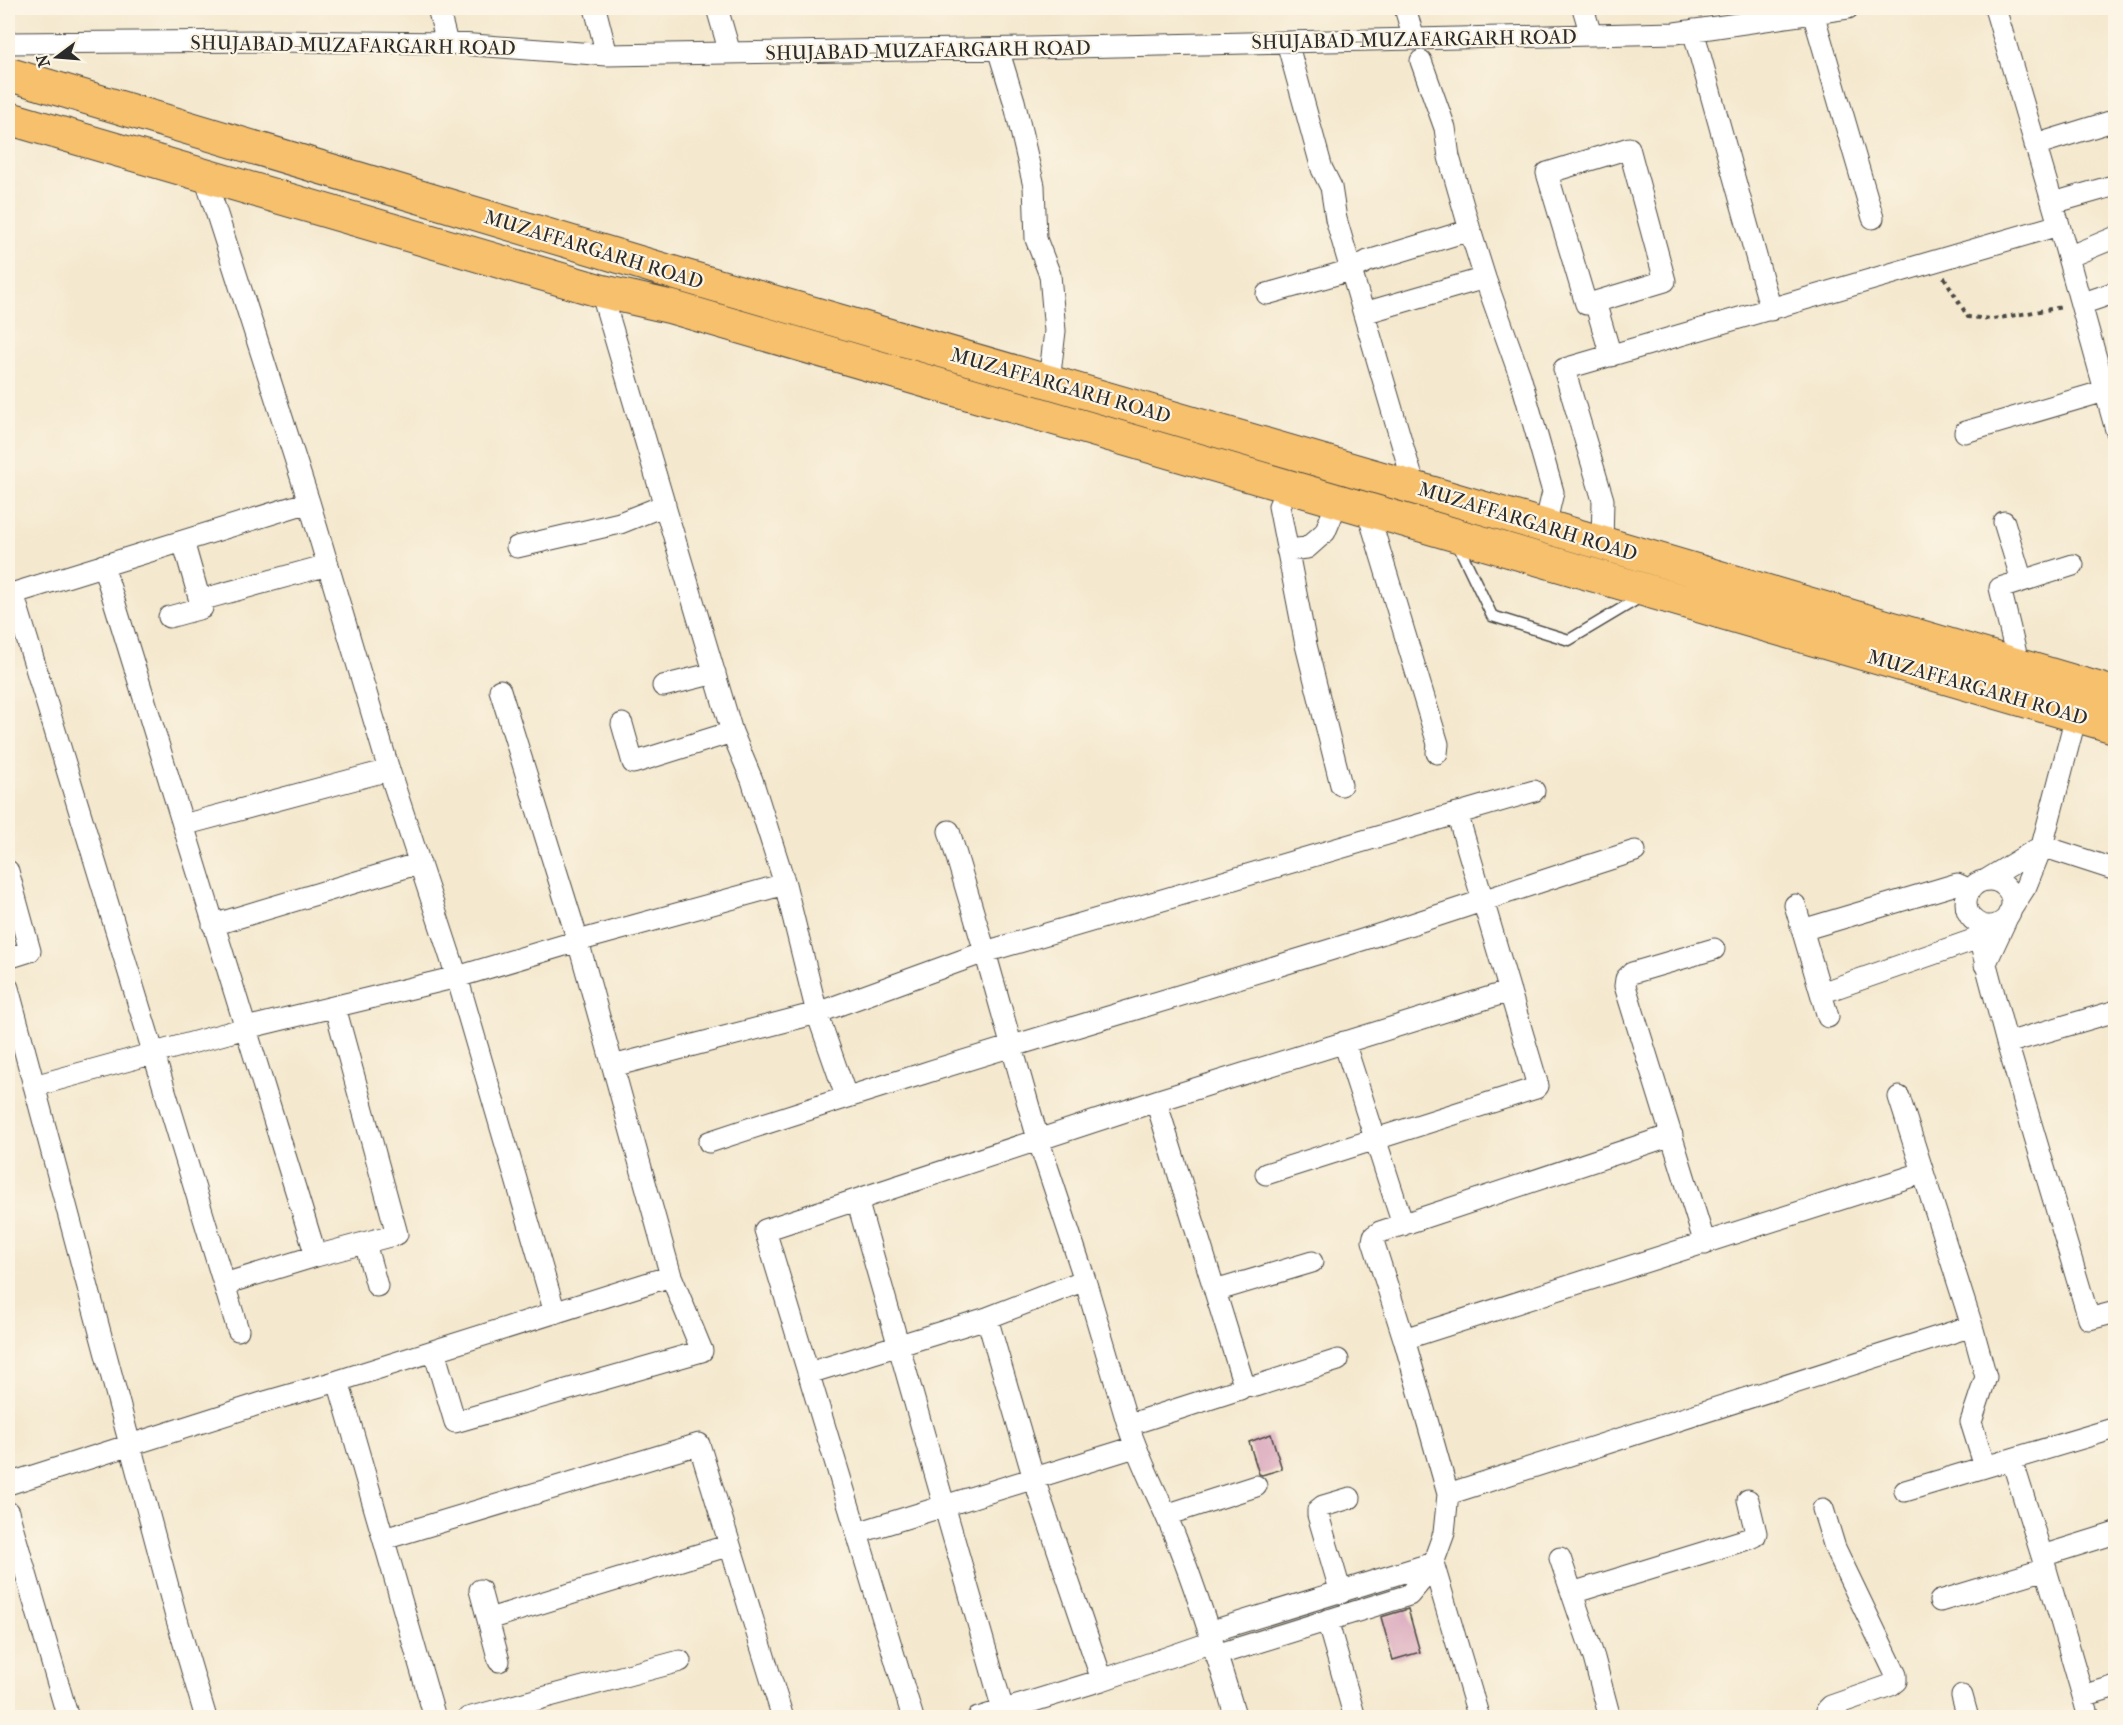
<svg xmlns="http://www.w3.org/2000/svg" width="2123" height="1725" font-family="'IM FELL French Canon',serif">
  <rect width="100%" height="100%" fill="#fcf5e5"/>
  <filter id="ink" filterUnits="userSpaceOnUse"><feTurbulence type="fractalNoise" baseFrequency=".0167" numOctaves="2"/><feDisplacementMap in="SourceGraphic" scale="12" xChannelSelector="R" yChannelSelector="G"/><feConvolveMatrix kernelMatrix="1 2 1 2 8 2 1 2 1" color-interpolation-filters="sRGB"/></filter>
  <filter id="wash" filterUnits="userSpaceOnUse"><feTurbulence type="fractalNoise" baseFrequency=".008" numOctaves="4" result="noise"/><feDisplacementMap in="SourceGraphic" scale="24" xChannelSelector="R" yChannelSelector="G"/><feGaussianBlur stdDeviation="1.35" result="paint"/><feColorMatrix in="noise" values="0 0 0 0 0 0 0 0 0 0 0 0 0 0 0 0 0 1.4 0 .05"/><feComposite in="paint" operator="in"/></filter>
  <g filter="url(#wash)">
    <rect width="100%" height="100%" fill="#f4e8ce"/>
    <g id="blocks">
      <path fill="#d9a5bc" d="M1271,1434L1282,1469L1262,1475L1259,1474L1249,1442Z
        M1408,1609L1420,1652L1393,1660L1381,1617Z"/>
    </g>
  </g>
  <g filter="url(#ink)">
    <use href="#blocks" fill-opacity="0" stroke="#494743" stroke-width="1.5"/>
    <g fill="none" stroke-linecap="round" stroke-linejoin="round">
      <g stroke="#494743" stroke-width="13">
        <path id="service" d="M1457,543L1492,616L1569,640L1641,597"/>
      </g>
      <g stroke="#494743" stroke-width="23">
        <path id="minor" d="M438,8L447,43
          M595,8L607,55
          M717,8L730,53
          M1405,8L1414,39
          M1583,8L1591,35
          M1813,13L1873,218
          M1693,30L1771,310
          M1287,42L1322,169L1331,187L1336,219L1415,488
          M8,43L275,41L447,43L607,55L1030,48L1675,33L1848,8
          M998,49L1014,101L1034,186L1036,239L1050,275L1055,331L1049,382
          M2035,145L2116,120
          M2053,203L2116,185
          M2059,225L2116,430
          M2068,257L2116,237
          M1485,278L1520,376L1553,492L1545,526
          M601,291L732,732L752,780L785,884
          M1267,294L1351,270L1368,261L1470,230L1449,157L1445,128L1421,61
          M1595,302L1665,281L1629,148L1547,173L1586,304L1595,302L1611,356
          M2081,304L2116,292
          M1364,313L1485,278L1470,230
          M1965,432L2105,391
          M1288,486L1279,506L1306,645L1341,785
          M1367,509L1438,744L1437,753
          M2004,522L2022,581
          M1602,543L1603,500L1564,369L2059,225L1995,8
          M517,547L620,523L665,505
          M1287,550L1307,548L1325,532L1338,501
          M103,565L316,1256L224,1284
          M13,593L238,1330
          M8,595L309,502
          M200,600L328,565
          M169,617L202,608L183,541
          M2019,666L2000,588L2073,565
          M663,686L715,673
          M500,690L578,941L785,884L817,1013L846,1096
          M622,724L633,763L732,732
          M183,825L389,770
          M8,871L30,951L8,958
          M1986,880L2042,846L2116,870
          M1966 903a23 23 0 1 1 46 0a23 23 0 1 1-46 0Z
          M1795,905L1828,1017
          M213,925L420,863
          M1802,930L1957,884L1970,890
          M1985,965L2010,911L2026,886L2042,846L2076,716
          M8,988L175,1613L206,1718
          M1821,993L1979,938L2007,1043L2089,1319L2116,1312
          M1344,1042L1403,1225
          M2007,1043L2116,1011
          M613,1066L817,1013L985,952L949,831
          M34,1086L246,1028L457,977L389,770L309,502L204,174
          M1899,1097L1972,1326
          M709,1142C916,1073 1125,1013 1333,949C1434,918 1534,883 1635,851
          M1266,1174L1536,1088L1538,1086L1457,813
          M857,1200C904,1370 955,1540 1003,1710
          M365,1243L377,1286
          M1705,1244L1625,986L1626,979L1632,973L1714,949
          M316,1256L397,1234L335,1007
          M1215,1291L1312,1262
          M987,1318L1034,1479L1102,1680
          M1404,1339L1373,1241L1374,1236L1380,1232L1672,1135
          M434,1351L455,1422L702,1351L671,1276
          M809,1373L987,1318L1085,1280
          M1244,1385L1256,1386L1338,1360
          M1128,1425L1240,1389L1244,1385L1156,1101
          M2012,1460L2042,1556L2083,1696
          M8,1484L265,1402L338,1381
          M1905,1491L1985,1467
          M1448,1494L1404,1339L1922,1173
          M1823,1509L1835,1548L1896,1675V1681L1891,1685L1831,1706L1827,1710V1718
          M8,1512L68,1718
          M1166,1515L1256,1486
          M857,1533L1135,1447
          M384,1539L699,1444L783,1718
          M2042,1556L2116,1533
          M1560,1558L1594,1658L1610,1718
          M480,1590L499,1661
          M1341,1593L1318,1515V1510L1323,1506L1350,1498
          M1572,1593L1751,1538L1755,1536L1756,1533L1748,1500
          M1940,1601L2046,1569
          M489,1619L730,1545
          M1327,1620L1355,1718
          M1209,1632L1433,1563L1479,1718
          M1216,1655L1409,1595L1431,1569L1444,1533L1448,1494L1972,1326L1986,1377L1971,1422L1985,1467L2116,1428
          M1962,1696L1968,1718
          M435,1718L338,1381L671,1276L578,941L457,977L555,1313
          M468,1718L680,1661
          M913,1718L765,1230L1156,1101L1510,991
          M978,1718L1102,1680L1212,1642
          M1236,1718C1218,1658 1199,1597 1176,1539C1161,1501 1141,1465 1128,1425L1085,1280L1038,1139L985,952L1534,791
          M2089,1718L2083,1696L2116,1686"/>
      </g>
      <g stroke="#494743" stroke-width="35">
        <path id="primary" d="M8,74L681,275L1415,488L2116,694
          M8,118L601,291L671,307L2116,727"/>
      </g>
      <path stroke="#494743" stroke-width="4" stroke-dasharray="4.5 4.5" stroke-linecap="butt" d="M1944,277L1968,317L1993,319L2063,307"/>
      <use href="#service" stroke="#fff" stroke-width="10"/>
      <use href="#minor" stroke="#fff" stroke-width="21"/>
      <use href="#primary" stroke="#f7c06c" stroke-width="33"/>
    </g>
  </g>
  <g text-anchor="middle" stroke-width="4.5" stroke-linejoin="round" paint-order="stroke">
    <g font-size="20" fill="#2b2b2b" stroke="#fcf5e5">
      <text transform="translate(1414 39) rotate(-1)" y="7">SHUJABAD-MUZAFARGARH ROAD</text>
      <text transform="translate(353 45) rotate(1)" y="7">SHUJABAD-MUZAFARGARH ROAD</text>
      <text transform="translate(928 50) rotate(-1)" y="7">SHUJABAD-MUZAFARGARH ROAD</text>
      <text transform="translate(594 249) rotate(17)" y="7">MUZAFFARGARH ROAD</text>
      <text transform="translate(1061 385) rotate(16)" y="7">MUZAFFARGARH ROAD</text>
      <text transform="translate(1528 521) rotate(17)" y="7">MUZAFFARGARH ROAD</text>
      <text transform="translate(1978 687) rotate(16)" y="7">MUZAFFARGARH ROAD</text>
    </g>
  </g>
  <rect width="2123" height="1725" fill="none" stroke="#fcf5e5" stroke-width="30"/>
  <g transform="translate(57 57) rotate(254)" stroke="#fcf5e5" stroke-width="4.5" paint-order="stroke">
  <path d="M0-4.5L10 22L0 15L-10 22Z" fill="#2b2b2b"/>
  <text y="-9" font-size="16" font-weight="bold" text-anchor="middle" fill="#2b2b2b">N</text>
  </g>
</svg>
